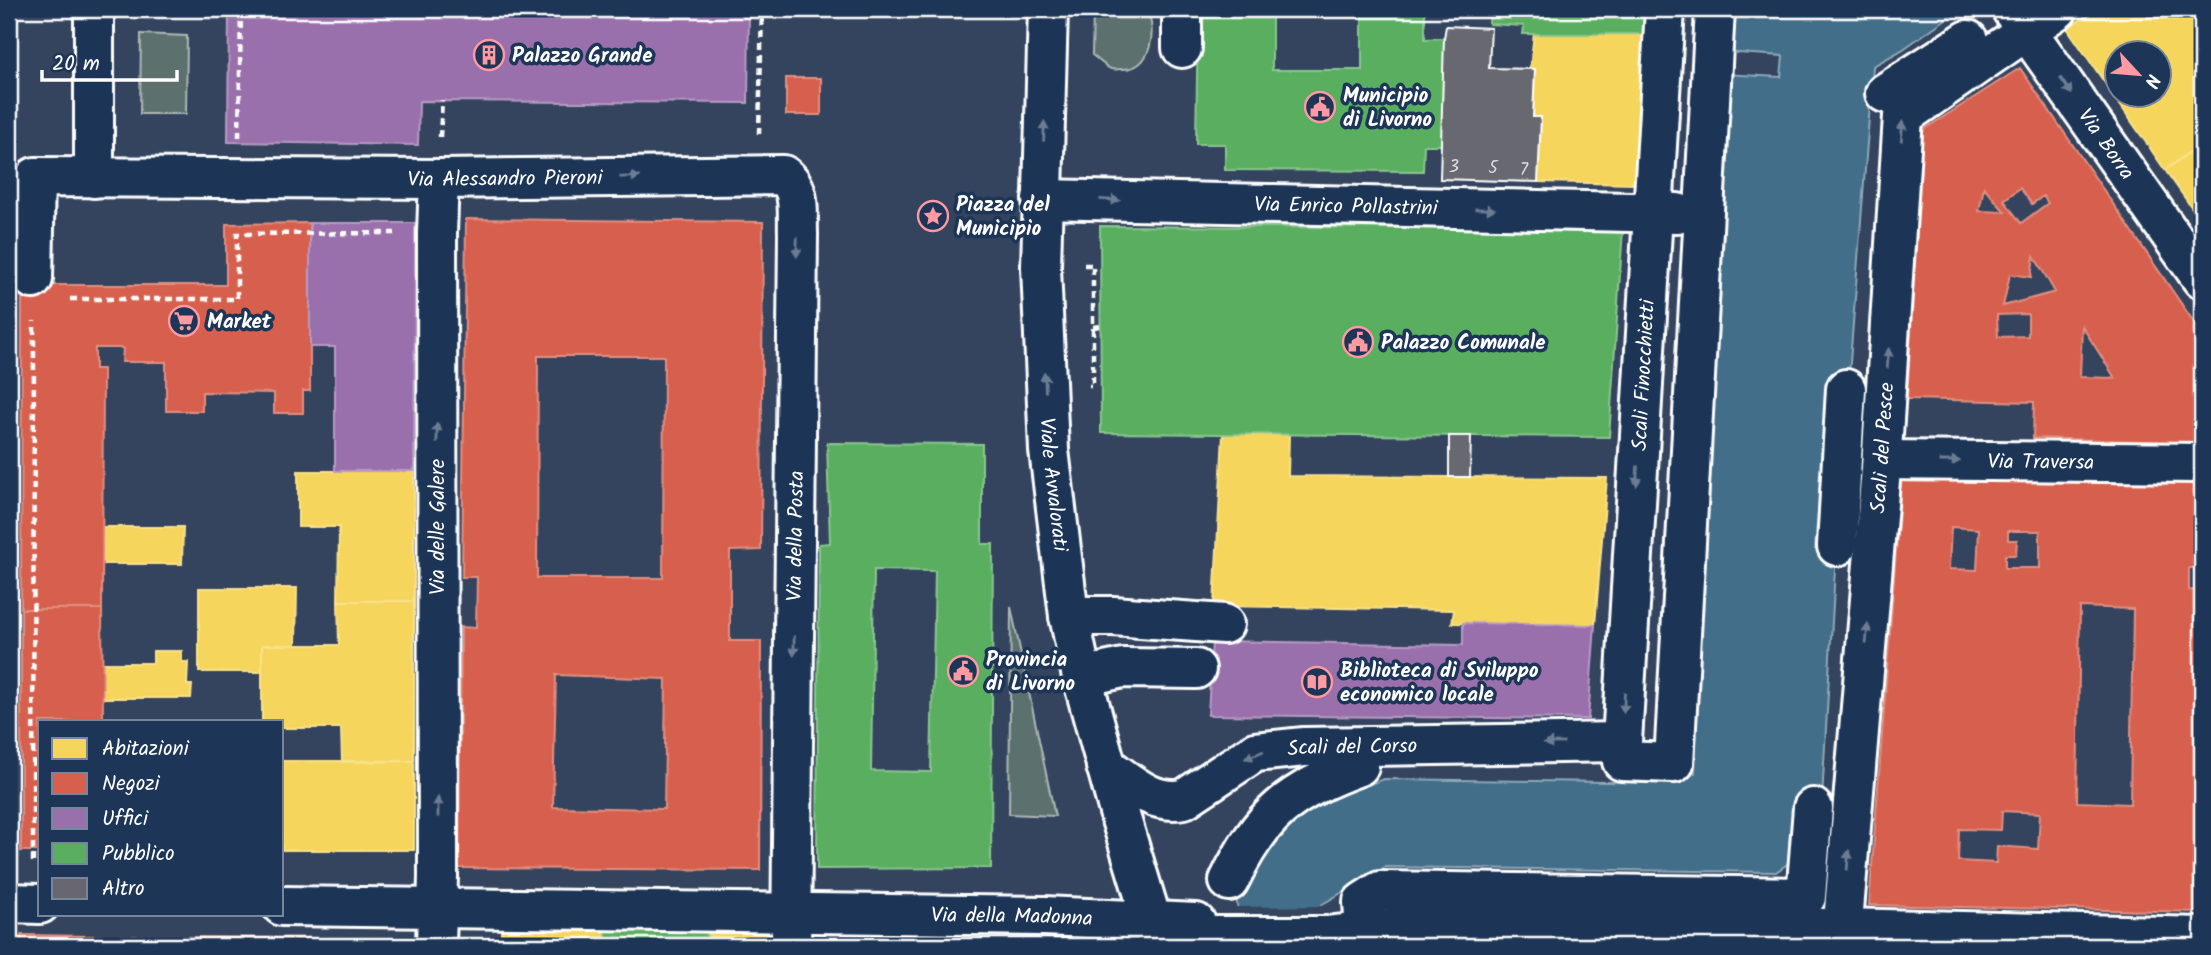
<svg xmlns="http://www.w3.org/2000/svg" width="2211" height="955" font-family="Kalam,sans-serif">
  <rect width="100%" height="100%" fill="#34445f"/>
  <filter id="ink" filterUnits="userSpaceOnUse"><feTurbulence type="fractalNoise" baseFrequency=".0143" numOctaves="2"/><feDisplacementMap in="SourceGraphic" scale="14" xChannelSelector="R" yChannelSelector="G"/><feConvolveMatrix kernelMatrix="1 2 1 2 8 2 1 2 1" color-interpolation-filters="sRGB"/></filter>
  <g filter="url(#ink)">
    <path fill="#5b716d" stroke="#adb8b6" stroke-width="2" d="M1097,9H1147C1157,31 1152,70 1122,69C1118,69 1114,70 1111,69C1104,66 1098,59 1092,55L1093,12Z
      M141,34L187,36L186,114H140Z
      M1011,607L1055,816L1009,814Z"/>
    <path fill="#436e89" stroke="#8ea8b8" stroke-width="2" d="M1726,9H1960L1902,50L1873,66L1849,375L1829,376L1815,549L1836,551L1822,799L1797,857L1776,872L1385,867L1321,905L1324,946H1240L1236,889L1261,843L1308,806L1384,779L1681,783L1695,773L1722,74L1781,77L1783,56L1723,52Z"/>
    <path fill="#34445f" d="M1325,906V918L1237,946L1234,907Z"/>
    <path fill="#f6d55c" stroke="#f9e28d" stroke-width="2" fill-rule="evenodd" d="M2097,9H2202V59L2192,66L2202,80V143L2165,170L2067,28ZM2116,52H2158V94H2116Z
      M1534,33L1645,34L1635,184L1538,182L1541,117H1533L1535,69H1530Z
      M2202,143V222L2165,170Z
      M1223,434L1289,435L1288,476L1607,478L1595,625L1452,623L1454,610L1214,606Z
      M298,471H414V601H338L339,527H298Z
      M103,527H183L182,564H103Z
      M199,588H297L296,645H262V672H199Z
      M338,601H414V761L342,762L341,728H282V722H262V645H339Z
      M153,651H182V662H188L187,685H192L191,698H103L102,663H153Z
      M282,761H414V850H282Z
      M501,927L606,928V946H501Z
      M707,929L770,930L769,946H707Z
      M817,942H872V946H817Z
      M940,943H990V946H939Z"/>
    <path fill="#d6604d" stroke="#e29082" stroke-width="2" fill-rule="evenodd" d="M2020,68L2202,334V443L2033,438L2034,402L1907,399L1923,130ZM1984,187L2005,212L1979,211ZM2020,188L2032,204L2043,196L2048,203L2021,223L2004,200ZM2034,256L2055,292L2003,306L2010,274L2031,277ZM2028,314V336L1998,337L1997,315ZM2082,326L2115,378L2080,377Z
      M786,78H821V115H786Z
      M466,219L763,222L761,550L730,551V641H761L760,870L459,868L461,627L476,628L477,577H462ZM538,356H664L663,578H537ZM556,675L666,679L664,809L553,807Z
      M310,223V391H303V413H274V393L202,392V411H166V362H122L123,348H95V369H103L102,609H21L22,285H226V224Z
      M1902,473L2202,480V568H2189V590L2202,591V912L1869,905ZM1951,527L1979,529L1977,570L1949,569ZM2008,531H2040V568H2005V555H2016L2017,540H2008ZM2080,607L2133,609L2130,804L2077,802ZM2002,811L2040,813L2038,849L1997,846L1996,863L1958,861L1959,829L2001,830Z
      M21,609H102L103,722H40V851H21Z
      M21,935L317,939V946H21Z"/>
    <path fill="#9970ab" stroke="#b89bc4" stroke-width="2" d="M229,9H749L748,103L419,101L418,145L228,142Z
      M310,223H415L414,471H335V347H310Z
      M1463,623L1595,625L1588,719L1208,715L1212,641L1463,645Z"/>
    <path fill="#5aae61" stroke="#8cc690" stroke-width="2" fill-rule="evenodd" d="M1198,9H1272V70H1362V9H1425V39L1444,38L1443,145H1424L1423,171L1225,170V144H1196Z
      M1490,9H1647L1645,34H1523L1524,26L1489,24Z
      M1100,226L1623,229L1609,437L1101,433Z
      M827,443L982,444V544H993L991,868L817,869L819,544L830,543ZM874,570L935,571L931,772L871,771Z
      M606,928L707,929V946H606Z
      M328,938H412V946H328Z"/>
    <path fill="#686771" stroke="#fff" stroke-width="2" d="M1446,26L1491,28L1489,68L1535,69L1533,117H1541L1538,182L1440,179L1444,38Z
      M1449,436H1471L1470,477H1449Z"/>
    <g fill="none" stroke-linecap="round" stroke-linejoin="round">
      <g stroke="#fff" stroke-width="44">
        <g id="minor">
          <path id="s1" d="M1048,9L1041,267L1049,450L1069,616L1082,677L1121,819L1159,944"/>
          <path d="M1665,9L1622,742V761L1674,763L1715,9"/>
          <path id="s2" d="M2012,10L2202,279"/>
          <path d="M1182,48V9"/>
          <path d="M1885,93L1968,40"/>
          <path d="M94,178V9"/>
          <path id="s3" d="M1042,199L1677,213"/>
          <path id="s4" d="M33,279L35,177L439,179L783,175C802,188 797,213 798,234L791,946"/>
          <path id="s5" d="M1882,460L2202,463"/>
          <path d="M1837,546L1846,389"/>
          <path d="M1069,616H1113L1224,624"/>
          <path d="M1082,677L1123,668L1196,669"/>
          <path id="s6" d="M1106,766C1130,783 1153,805 1184,799L1255,752L1304,747L1622,742"/>
          <path d="M1229,881C1262,813 1289,792 1359,766V747"/>
          <path d="M9,903L40,904"/>
          <path id="s7" d="M282,906L1044,916L1196,923L1197,936H1326L1412,926L1843,928L2202,937"/>
          <path d="M436,946L438,876L437,233L439,179"/>
          <path d="M1366,946L1363,902L1380,891L1806,897L1813,808"/>
          <path id="s8" d="M1841,946L1881,468L1903,116L2058,9"/>
        </g>
      </g>
      <path stroke="#fff" stroke-width="4.5" stroke-dasharray="7 5" stroke-linecap="butt" d="M759,134L762,9
        M239,137L241,9
        M440,137L442,100
        M1084,265H1093V386H1089
        M70,299H237V234L395,233
        M1093,327L1101,326
        M33,862L34,321"/>
      <use href="#minor" stroke="#1d3557" stroke-width="38"/>
    </g>
    <defs><path id="oneway-solid" d="M-6-.8H1V-3.2L6.5 0L1 3.2V.8H-6Z" transform="scale(1.75)"/></defs>
    <g fill="#6c7c92">
      <use href="#oneway-solid" transform="translate(2066 86) rotate(55)"/>
      <use href="#oneway-solid" transform="translate(1044 131) rotate(-88)"/>
      <use href="#oneway-solid" transform="translate(1902 131) rotate(-86)"/>
      <use href="#oneway-solid" transform="translate(630 177) rotate(-1)"/>
      <use href="#oneway-solid" transform="translate(1110 200) rotate(3)"/>
      <use href="#oneway-solid" transform="translate(1485 209) rotate(1)"/>
      <use href="#oneway-solid" transform="translate(797 247) rotate(91)"/>
      <use href="#oneway-solid" transform="translate(1888 358) rotate(-86)"/>
      <use href="#oneway-solid" transform="translate(1045 382) rotate(-93)"/>
      <use href="#oneway-solid" transform="translate(437 433) rotate(-90)"/>
      <use href="#oneway-solid" transform="translate(1950 461)"/>
      <use href="#oneway-solid" transform="translate(1637 476) rotate(93)"/>
      <use href="#oneway-solid" transform="translate(1867 634) rotate(-85)"/>
      <use href="#oneway-solid" transform="translate(794 646) rotate(91)"/>
      <use href="#oneway-solid" transform="translate(1624 703) rotate(93)"/>
      <use href="#oneway-solid" transform="translate(1554 743) rotate(179)"/>
      <use href="#oneway-solid" transform="translate(1254 755) rotate(158)"/>
      <use href="#oneway-solid" transform="translate(438 807) rotate(-90)"/>
      <use href="#oneway-solid" transform="translate(1848 860) rotate(-85)"/>
    </g>
  </g>
  <defs>
    <g id="building-ring" transform="scale(1.575)"><circle r="9.5" fill="#1d3557" stroke="#ff9aa2" stroke-width="1.5"/><path d="M-4-6H4V6H1V3H-1V6H-4ZM-2.5-4.3h1.7v1.8h-1.7ZM.8-4.3h1.7v1.8H.8ZM-2.5-1h1.7V.8h-1.7ZM.8-1h1.7V.8H.8Z" fill="#ff9aa2"/></g>
    <g id="civic-ring" transform="scale(1.575)"><circle r="9.5" fill="#1d3557" stroke="#ff9aa2" stroke-width="1.5"/><path d="M-.6-6.5H3V-4.5H.6V-3L4-1V1h2V6H-6V1h2V-1L-.6-3ZM-1.2 2.5V6h2.4V2.5Z" fill="#ff9aa2"/></g>
    <g id="sight-ring" transform="scale(1.575)"><circle r="9.5" fill="#1d3557" stroke="#ff9aa2" stroke-width="1.5"/><path d="M0-6L1.8-2.2L6-1.7L2.9 1.2L3.7 5.4L0 3.3L-3.7 5.4L-2.9 1.2L-6-1.7L-1.8-2.2Z" fill="#ff9aa2"/></g>
    <g id="supermarket-ring" transform="scale(1.575)"><circle r="9.5" fill="#1d3557" stroke="#ff9aa2" stroke-width="1.5"/><path d="M-6-5.5h2.5l.6 2H6L4.5 2H-2.5L-4.4-4H-6ZM-1.5 3.2a1.3 1.3 0 1 0 .1 0ZM3 3.2a1.3 1.3 0 1 0 .1 0Z" fill="#ff9aa2"/></g>
    <g id="library-ring" transform="scale(1.575)"><circle r="9.5" fill="#1d3557" stroke="#ff9aa2" stroke-width="1.5"/><path d="M-6-4Q-3-5.5-.7-3.5V5Q-3 3-6 4ZM6-4Q3-5.5 .7-3.5V5Q3 3 6 4Z" fill="#ff9aa2"/></g>
  </defs>
  <g fill-rule="evenodd">
    <use href="#building-ring" x="489" y="55"/>
    <use href="#civic-ring" x="1320" y="107"/>
    <use href="#sight-ring" x="933" y="216"/>
    <use href="#supermarket-ring" x="184" y="321"/>
    <use href="#civic-ring" x="1358" y="342"/>
    <use href="#civic-ring" x="963" y="671"/>
    <use href="#library-ring" x="1317" y="682"/>
  </g>
  <g text-anchor="middle" stroke-width="7" stroke-linejoin="round" paint-order="stroke">
    <g font-size="18" fill="#d9d9dc">
      <text x="1454" y="172">3</text>
      <text x="1493" y="173">5</text>
      <text x="1524" y="175">7</text>
    </g>
    <g font-size="21" font-weight="bold" fill="#fff" stroke="#1d3557" text-anchor="start">
      <text x="512" y="62">Palazzo Grande</text>
      <text x="1343" y="102">Municipio<tspan x="1343" dy="24">di Livorno</tspan></text>
      <text x="956" y="211">Piazza del<tspan x="956" dy="24">Municipio</tspan></text>
      <text x="207" y="328">Market</text>
      <text x="1381" y="349">Palazzo Comunale</text>
      <text x="986" y="666">Provincia<tspan x="986" dy="24">di Livorno</tspan></text>
      <text x="1340" y="677">Biblioteca di Sviluppo<tspan x="1340" dy="24">economico locale</tspan></text>
    </g>
    <g font-size="21" fill="#fff" stroke="#1d3557">
      <text dy="7" stroke="none"><textPath href="#s2" startOffset="164">Via Borra</textPath></text>
      <text dy="7" stroke="none"><textPath href="#s4" startOffset="572">Via Alessandro Pieroni</textPath></text>
      <text dy="7" stroke="none"><textPath href="#s3" startOffset="304">Via Enrico Pollastrini</textPath></text>
      <text transform="translate(1643 375) rotate(-87)" y="7">Scali Finocchietti</text>
      <text dy="7" stroke="none"><textPath href="#s8" startOffset="500">Scali del Pesce</textPath></text>
      <text dy="7" stroke="none"><textPath href="#s5" startOffset="159">Via Traversa</textPath></text>
      <text dy="7" stroke="none"><textPath href="#s1" startOffset="476">Viale Avvalorati</textPath></text>
      <text transform="translate(437 527) rotate(-90)" y="7">Via delle Galere</text>
      <text transform="translate(795 536) rotate(-89)" y="7">Via della Posta</text>
      <text dy="7" stroke="none"><textPath href="#s6" startOffset="270">Scali del Corso</textPath></text>
      <text dy="7" stroke="none"><textPath href="#s7" startOffset="730">Via della Madonna</textPath></text>
    </g>
  </g>
  <rect width="2211" height="955" fill="none" stroke="#1d3557" stroke-width="35"/>
  <rect x="18" y="18" width="2176" height="920" fill="none" stroke="#fff" stroke-width="2.5" filter="url(#ink)"/>
  <rect x="38" y="720" width="245" height="196" fill="#1d3557" stroke="#77869a" stroke-width="2"/>
  <rect x="52" y="738" width="35" height="21" fill="#f6d55c" stroke="#77869a" stroke-width="2"/>
  <text x="102" y="755" font-size="21" fill="#ffffff">Abitazioni</text>
  <rect x="52" y="773" width="35" height="21" fill="#d6604d" stroke="#77869a" stroke-width="2"/>
  <text x="102" y="790" font-size="21" fill="#ffffff">Negozi</text>
  <rect x="52" y="808" width="35" height="21" fill="#9970ab" stroke="#77869a" stroke-width="2"/>
  <text x="102" y="825" font-size="21" fill="#ffffff">Uffici</text>
  <rect x="52" y="843" width="35" height="21" fill="#5aae61" stroke="#77869a" stroke-width="2"/>
  <text x="102" y="860" font-size="21" fill="#ffffff">Pubblico</text>
  <rect x="52" y="878" width="35" height="21" fill="#686771" stroke="#77869a" stroke-width="2"/>
  <text x="102" y="895" font-size="21" fill="#ffffff">Altro</text>
  <g transform="translate(2138 74) rotate(116)"><circle r="33" fill="#1d3557" stroke="#77869a" stroke-width="2"/>
  <path d="M0-5L12 26L0 18L-12 26Z" fill="#ff9aa2"/>
  <text y="-10" font-size="19" font-weight="bold" text-anchor="middle" fill="#ffffff">N</text>
  </g>
  <path d="M42 70v10h135v-10" fill="none" stroke="#ffffff" stroke-width="3.5"/>
  <text x="52" y="70" font-size="21" fill="#ffffff" stroke="#1d3557" stroke-width="5" paint-order="stroke">20 m</text>
</svg>
